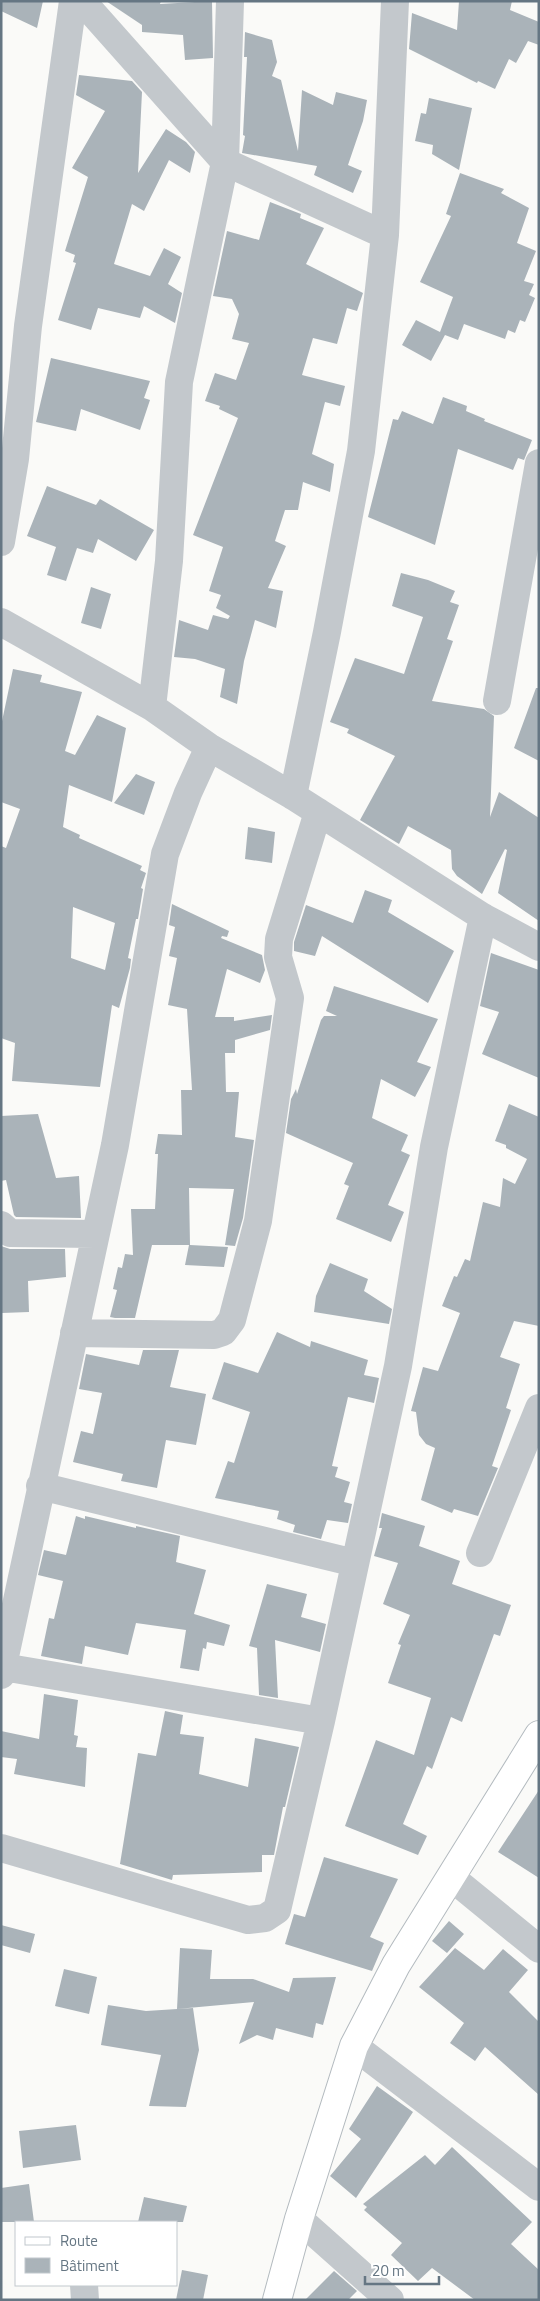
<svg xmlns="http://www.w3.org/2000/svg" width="540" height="2301" font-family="'Titillium Web',sans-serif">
  <rect width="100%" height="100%" fill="#fafaf8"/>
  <path fill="#aab3b9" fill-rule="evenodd" d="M1,1H43L37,28L1,11Z
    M106,1H161L160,4L212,1L213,58L185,60L183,35L142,32V25Z
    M459,1H512L510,10L539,22V45L528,41L516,63L509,59L495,89L478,81L477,83L409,49L412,13L457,30Z
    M245,32L272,40L277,62L272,76L281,80L298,151L302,90L333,105L336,92L367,100L363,121L348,165L362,171L353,193L314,175L317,166L242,153L245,136L243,135L247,57H244Z
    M79,75L132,81L142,92L138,173L166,129L186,142L195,152L190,173L169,160L144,211L132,204L114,264L150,276L164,248L181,257L168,284L182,293L175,323L144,306L140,318L98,308L91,330L58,320L76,263L73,262L75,255L65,251L88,177L72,168L105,111L76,95Z
    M429,98L472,108L459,170L432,154L433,145L415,141L421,113L426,114Z
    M460,173L504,189L501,193L529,208L517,243L536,251L524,281L534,284L529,295L535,298L525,322L520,320L515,333L508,330L505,339L464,324L458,340L445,335L431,361L402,345L416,320L440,332L453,297L420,282L451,216L446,214Z
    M270,202L301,214L300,218L324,228L306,264L363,293L357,311L347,308L337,344L313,338L302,375L345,386L340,406L325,402L312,454L334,464L330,492L303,482L298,510H285L275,541L286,546L268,588L283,591L276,628L255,620L244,661L237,704L220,697L225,669L195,659L174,657L179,620L208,630L213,615L228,619L230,616L216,608L221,595L209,591L223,547L193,535L238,418L219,409L220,406L205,401L215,373L236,380L249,343L232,339L239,314L232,299L213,296L227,231L259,240Z
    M51,358L150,381L144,398L150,400L140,430L81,409L76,431L36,422Z
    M443,397L467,406L466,411L485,419L484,421L532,440L524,460L518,458L513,470L458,449L435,545L368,517L393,419L398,420L402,411L433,424Z
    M47,486L96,505L100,499L154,530L136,561L98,539L93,553L77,548L66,581L47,575L56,547L27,536Z
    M401,573L428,580L455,591L450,602L459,605L447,639L453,641L432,701L484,709L494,716L490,817L499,792L539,818V921L498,893L507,850L505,849L482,894L457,876L452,869L451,850L408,826L399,844L360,820L395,756L347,733L349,729L330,722L355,658L404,674L423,617L392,606Z
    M91,587L111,594L101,629L81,623Z
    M13,669L42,675L40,682L82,692L65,751L75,755L97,715L126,728L112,802L69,785L63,827L80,835L79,838L142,866L140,870L146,873L141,888L143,889L138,919H136L128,958L131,959L130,968L119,1008L112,1005L100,1087L12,1081L15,1043L1,1038V846L6,848L20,809L1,802V726ZM73,907L115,923L105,970L71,958Z
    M536,688H539V761L514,748Z
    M136,774L155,782L144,815L114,803Z
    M248,827L275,832L272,863L245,859Z
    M365,890L392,900L388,912L454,951L428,1003L322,936L315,956L294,951V942L306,905L353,923Z
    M172,904L229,931L227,937L222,936L221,938L262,955L265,970L260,983L227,969L215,1017H234V1021L272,1015L270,1030L235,1040V1053H225L226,1092H239L235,1137L254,1140L243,1218L235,1246L225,1245L234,1189L189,1188L190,1245L228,1247L224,1267L185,1265L189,1245H152L135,1318H115L110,1317L117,1290L113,1289L118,1267L122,1268L125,1254L133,1255L131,1209H155L158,1154H155L158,1134L182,1135L181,1090H192L187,1009L168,1005L177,958L169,956L175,927L169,925Z
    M491,953L539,970V1078L482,1054L499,1012L480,1006Z
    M334,986L438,1019L417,1062L431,1067L415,1097L381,1079L372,1118L408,1135L401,1151L410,1155L388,1205L404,1212L391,1242L336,1219L349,1186L344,1184L353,1163L286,1133L291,1099L296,1089L297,1094L321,1020L324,1016H337L326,1011Z
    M509,1104L539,1117V1326L514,1321L500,1357L520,1364L506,1408L511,1410L492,1466L498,1468L478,1516L454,1509L452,1513L421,1500L435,1448L426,1444L419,1435L416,1412L411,1411L423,1367L438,1371L460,1313L442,1306L454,1276L457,1277L465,1259L470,1261L483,1202L500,1207L503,1178L515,1184L527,1159L506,1148V1145L495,1141Z
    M38,1114L56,1178L79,1176L81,1218L16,1217L14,1215L6,1180L1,1181V1116Z
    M1,1246L10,1249H65L66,1277L28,1281L29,1312L2,1313Z
    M330,1263L368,1279L364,1291L392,1309L389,1324L314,1312L316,1296Z
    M277,1332L310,1347L311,1341L368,1360L364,1375L379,1378L374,1403L348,1397L332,1466L338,1467L335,1477L350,1482L344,1502L352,1504L348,1523L327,1520L321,1539L293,1532L295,1525L277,1519L279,1511L215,1498L228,1461L234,1463L250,1412L212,1399L224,1362L258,1373Z
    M143,1350H179L170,1387L206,1394L196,1445L166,1440L157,1488L121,1481L123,1474L73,1462L81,1431L93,1434L102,1393L79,1389L86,1354L139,1365Z
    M382,1513L425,1526L419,1546L460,1561L452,1584L511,1605L500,1636L494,1634L462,1722L451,1717L432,1769L427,1766L403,1824L427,1836L418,1855L345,1826L376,1740L414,1755L431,1698L388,1683L401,1645L398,1644L410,1615L383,1604L398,1563L374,1556L382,1528H379Z
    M76,1516L85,1519V1516L136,1528V1526L180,1536L176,1562L206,1570L194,1614L230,1625L224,1646L207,1642L206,1649L203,1648L199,1671L180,1668L186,1630L136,1623L128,1655L85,1646L82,1664L41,1656L49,1618L54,1619L63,1581L38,1575L44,1550L66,1555Z
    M267,1584L307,1594L301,1617L326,1624L320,1652L275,1640L278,1698L259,1695L257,1648L249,1646Z
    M44,1694L78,1700L74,1735L78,1736L76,1747L87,1748L85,1787L14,1774L17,1759L1,1757V1731L39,1739Z
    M165,1711L183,1715L180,1734L204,1737L199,1774L248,1787L255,1738L299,1747L285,1807H283L274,1855H262V1872L173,1875L172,1880L120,1864L138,1753L156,1756Z
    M539,1790V1878L498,1852Z
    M324,1857L398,1879L370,1937L384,1943L372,1971L285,1944L294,1914L305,1917Z
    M449,1921L464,1934L447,1953L432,1941Z
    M1,1925L35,1934L30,1953L1,1945Z
    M180,1948L212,1950L210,1979H253L289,1992L293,1978L336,1977L323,2025L316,2023L313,2038L276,2028L273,2040L257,2035L239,2044L254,2002L177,2009Z
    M455,1948L484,1970L503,1949L528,1970L509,1992L539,2022V2095L485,2047L475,2061L450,2043L464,2023L419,1987Z
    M64,1969L97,1977L89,2014L55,2006Z
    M108,2005L146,2011L193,2008L199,2050L186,2107L149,2106L161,2055L101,2045Z
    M377,2086L413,2112L356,2198L330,2176L361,2139L349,2129Z
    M76,2125L81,2160L23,2168L19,2131Z
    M452,2147L532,2222L511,2244L539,2270V2300H475L432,2268L418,2281L391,2255L402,2243L364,2210L367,2207L363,2204L425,2155L435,2165Z
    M29,2184L34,2222H1V2188Z
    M144,2197L187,2206L183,2222H138Z
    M182,2270L208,2275L203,2300H176Z
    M334,2271L357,2291L348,2300H305Z"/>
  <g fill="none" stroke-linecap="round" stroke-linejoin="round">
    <g stroke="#b3babf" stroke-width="30">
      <path id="secondary" d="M277,2300L299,2219L354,2046L396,1965L539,1735"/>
    </g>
    <path stroke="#c3c8cc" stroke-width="28" d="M82,1L225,162L385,235
      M1,542L15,459L28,326L73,1
      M1,622L152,707L209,747L293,796L483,917L539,947
      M497,701L539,463
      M152,707L169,561L179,382L225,162L230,1
      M293,796L327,632L361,451L385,235L395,1
      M1,1225L10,1233L95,1234
      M74,1333L214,1335L223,1332L232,1320L258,1221L290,998L278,957L279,939L318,812
      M40,1486L355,1563
      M480,1553L539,1408
      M3,1667L321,1721
      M1,1675L115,1145L165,854L188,793L209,747
      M1,1848L248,1920L265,1918L277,1910L321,1721L398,1366L434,1147L483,917
      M452,1878L539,1949
      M354,2046L539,2187
      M299,2219L390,2300
      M84,2285L85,2300"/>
    <use href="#secondary" stroke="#fff" stroke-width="28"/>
  </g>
  <rect width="540" height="2301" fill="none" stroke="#657683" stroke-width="5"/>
  <rect x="15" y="2221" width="162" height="65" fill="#ffffff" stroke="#c1c8cd"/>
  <rect x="25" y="2237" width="25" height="8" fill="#ffffff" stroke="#c1c8cd"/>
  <text x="60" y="2246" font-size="15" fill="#657683">Route</text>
  <rect x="25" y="2258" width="25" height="15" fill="#aab3b9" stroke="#c1c8cd"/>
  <text x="60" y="2271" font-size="15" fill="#657683">Bâtiment</text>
  <path d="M365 2276v8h74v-8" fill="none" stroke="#657683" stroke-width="2.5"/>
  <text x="372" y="2276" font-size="15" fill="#657683" stroke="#ffffff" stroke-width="4" paint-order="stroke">20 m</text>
</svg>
